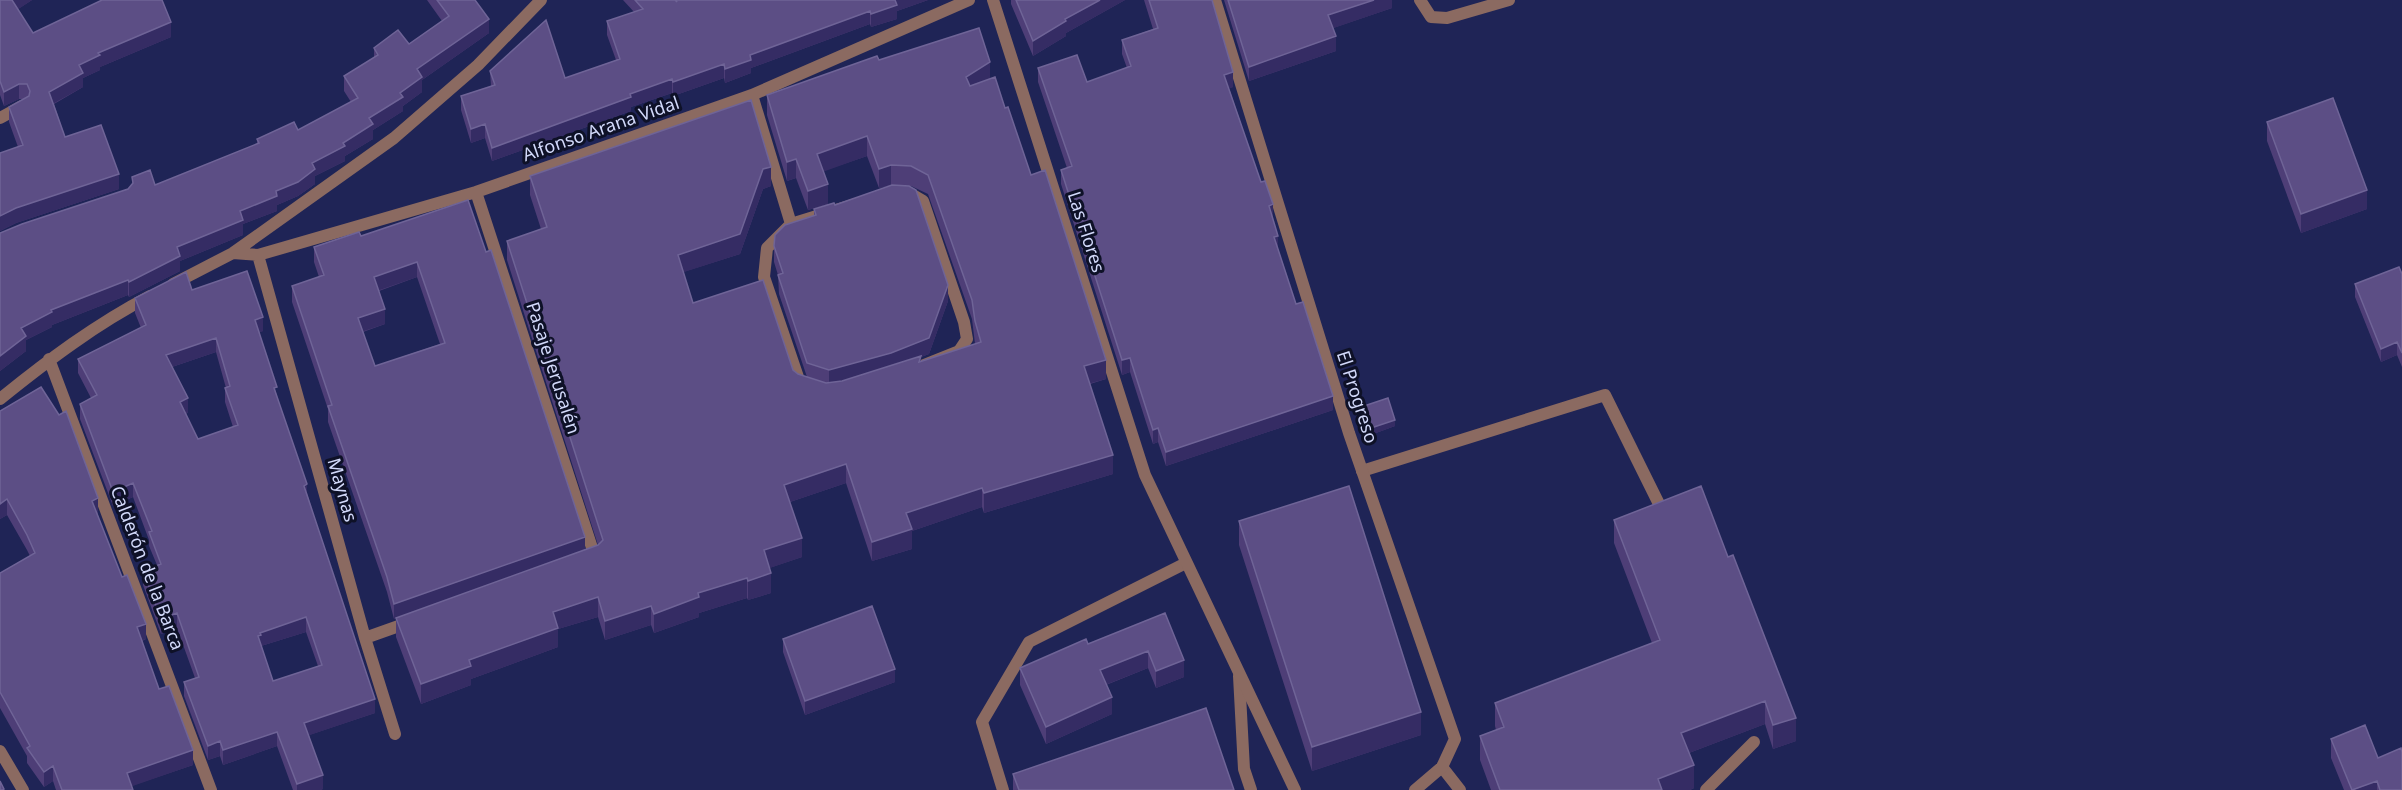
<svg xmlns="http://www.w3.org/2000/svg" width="2402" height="790" font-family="'Noto Sans',sans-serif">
  <rect width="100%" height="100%" fill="#1f2456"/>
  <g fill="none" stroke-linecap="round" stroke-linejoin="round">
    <path stroke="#8b6a61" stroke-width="12" d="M1362,471L1605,395L1659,504
      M1239,676L1244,769L1251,790
      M1442,767L1460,790
      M1003,790L982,722L1029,642L1186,563
      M1706,790L1754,742"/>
    <path stroke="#8b6a61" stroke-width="12" d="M993,0L1145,475L1295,790
      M1215,0L1349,433L1455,739L1442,767L1415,790
      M1420,0L1431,17L1447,18L1509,0
      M752,95L791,224
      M0,118L22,106
      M476,192L595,557L591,558
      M891,193L911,194L923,201L964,322L967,339L959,351L894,377L840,393L828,395L801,386L764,277L767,248L791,224Z
      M233,253L258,255L476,192L752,95L969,0
      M258,255L365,638L395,734
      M173,284L233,253L394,138L478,65L541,0
      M49,359L211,790
      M0,399C47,361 96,324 150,296
      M365,638L410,622
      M0,751L23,790"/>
  </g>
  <path fill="#4e3e77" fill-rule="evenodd" d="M0,0H32L18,9L33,33L171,37L100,67V70L83,78V87L54,104L65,137L119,189L16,223L0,231V153L18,147L9,122V107L24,99H19L4,106L0,95Z
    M427,0H475L489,33L422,80V92L403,106V111L373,130V139L345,156V161L315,176V184L298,196L277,205V211L243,224V235L180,261V271L129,297L128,295L52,325V327L26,340V351L0,371V233L128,189L132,185V177L155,185L257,144V139L298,130L351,102L344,91V76L374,58V48L409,44L442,21Z
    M623,0H928L897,11V19L871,27L870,24L751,68V73L725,83L724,78L673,96L672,93L631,107V111L492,161L485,138L471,143L461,110V96L491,86L490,71L565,78L616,60L607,35V21L634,12Z
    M1011,0H1125L1066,33V36L1033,56L1011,4Z
    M1144,0H1212L1233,87L1229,88L1273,219L1278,249L1296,304L1333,410L1166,466L1158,442L1153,444L1130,372L1122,375L1061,184V170L1067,168L1038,82V68L1087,82L1127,68L1122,54V40L1153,29Z
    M1224,0H1392V8L1333,28L1336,51L1249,81Z
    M879,60L990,79L1005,108L1031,175L1106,379L1090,384L1113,474L984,513L982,507L912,531V549L872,561L846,483L790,502L802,557L769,568L771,593L748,600L747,598L699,613V617L654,633L651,625L605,640L598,617L558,629V647L471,679V685L421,704L396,637V618L394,619L387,592L328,422V409L292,302V286L319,277L314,262V247L361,236L468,200L585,550L598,545L507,260V241L541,229L530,195V176L771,186L763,189L740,254L683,272L693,303L793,370L798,374L807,377L779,294L778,275L774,262V246L814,216V209L835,205L948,301L929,354L921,357V362L975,344L972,319L928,194L911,186L891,185L879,188L867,156L823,171L828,204L808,210L796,178L787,181L767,115V95ZM417,277L440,344L375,366L363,332L385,324L379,291Z
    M2267,122L2367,209L2301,233L2267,141Z
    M2402,274V367L2397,355L2381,362L2355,297V284Z
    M192,290L263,331L259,332L277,396L375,713L309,735L323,789L320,790H293L277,746L223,765L220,756L208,760L184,696V682L195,678L177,628L161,634L143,585V571L157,565L149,546V540L133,497L113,506L80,419V404L91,398L78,373V359L141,328L135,313V298ZM216,352L226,388H225V402L233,427L198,439L186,414L188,412L172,367ZM306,632L318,666L273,681L261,646Z
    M1358,408L1395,426L1365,437L1358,415Z
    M0,411L98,513L97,514L146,639L142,641L159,689L193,765L131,786L133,790H56L53,781L44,787L27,763V756L0,708V573L30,556L27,550L7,515L0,519Z
    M1701,486L1796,741L1773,749L1765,724L1689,753L1694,788L1690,790H1491L1480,760V736L1496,730L1495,726V703L1652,643L1614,543V520Z
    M1239,521L1421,735L1312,771L1239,545Z
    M1165,613L1184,677L1156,688L1148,668L1106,685L1112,714L1046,744L1020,685V668L1088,644Z
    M783,639L895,682L805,715L783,652Z
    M2331,739L2378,758L2402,790H2344L2331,758Z
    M1013,774L1234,790H1013Z"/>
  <path fill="#352c64" d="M11,0H32L11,14Z
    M894,0H928L897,11V19L871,27V14Z
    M1100,0H1125L1066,33V36L1033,56V41L1065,19Z
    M1374,0H1392V8L1328,30V15Z
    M870,11V24L751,68V73L725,83V69L750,55Z
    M489,19V33L422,80V92L403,106V111L373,130V139L345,156V161L315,176V184L298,196L277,205V211L243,224V235L180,261V271L129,297V282L177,247L240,211L276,191L312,163L343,143L369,118L400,93L417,69Z
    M171,22V37L100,67V70L83,78V87L49,106V92L79,65L98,53Z
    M1336,36V51L1249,81V67Z
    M990,62V81L966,96V77Z
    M724,64V78L673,96V82Z
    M1233,72V87L1224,90V75Z
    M672,79V93L631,107V111L492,161V148L630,94Z
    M19,84V99L4,106V92Z
    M485,124V138L471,143V129Z
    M867,136V156L817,174V154Z
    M796,159V178L787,181V162Z
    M891,165V185L879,188V169Z
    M771,167V186L763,189L740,254L678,274V255L763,169Z
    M119,174V189L16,223L0,231V216L16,208Z
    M828,184V204L808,210V191Z
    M2367,190V209L2301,233V214Z
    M1273,204V219L1269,220V206Z
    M1278,236V251L1274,237Z
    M417,262V277L374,292V277Z
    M128,280V295L52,325V327L26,340V351L0,371V356L21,328L51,310Z
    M948,285V301L929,354L921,357V375L829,387V370Z
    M385,309V324L358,333V318Z
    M263,317V331L255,334V320Z
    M216,338V352L166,369V355Z
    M2397,342V355L2381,362V349Z
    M1130,358V372L1122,375V360Z
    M1106,360V379L1084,385V366Z
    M1333,396V410L1166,466V452Z
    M188,398V412L180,416V402Z
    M1395,420V426L1365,437V430Z
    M1158,428V442L1153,444V430Z
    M1113,455V474L984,513V493Z
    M846,464V483L784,504V485Z
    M133,483V497L113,506V492Z
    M307,484V498L304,486Z
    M982,488V507L912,531V549L872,561V542L906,513Z
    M98,498V513L92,516V501Z
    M7,499V515L0,519V504Z
    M585,537V552L394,619V604Z
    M802,538V557L764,570V550Z
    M771,573V593L748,600V581Z
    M747,578V598L699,613V617L654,633V614L698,593Z
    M598,597V617L558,629V647L471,679V685L421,704V684L553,612Z
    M651,606V625L605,640V621Z
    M177,613V628L161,634V619Z
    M306,617V632L261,646L258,636L260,633Z
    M146,624V639L137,642V627Z
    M1148,651V668L1100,687V670Z
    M1184,660V677L1156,688V671Z
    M895,669V682L805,715V701Z
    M1112,697V714L1046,744V727Z
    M375,699V713L304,737V723Z
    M1765,701V724L1681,756V733Z
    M1421,712V735L1312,771V747Z
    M1796,718V741L1773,749V725Z
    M277,732V746L223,765V750Z
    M220,741V756L208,760V746Z
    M193,750V765L127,788V773Z
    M1694,765V788L1690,790H1658V779Z
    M53,766V781L44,787V772Z
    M323,775V789L320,790H297V784Z
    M2377,781V790H2354Z"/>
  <path fill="#5c4e85" stroke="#6f6497" stroke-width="1.5" fill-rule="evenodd" d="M0,0H12L33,33L102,0H162L171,22L98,53L100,55L79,65L83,73L49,92L65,137L101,125L119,174L16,208L0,216V153L23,145L9,107L29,96L30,91L27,84H19L4,92L0,81Z
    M437,0H475L489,19L417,69L422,77L400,93L403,97L369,118L373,124L343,143L345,146L312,163L315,169L298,182L276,191L277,196L240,211L243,220L177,247L180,256L129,282L128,280L51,310L52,312L21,328L26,336L0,356V233L22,224L128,189L133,183L132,177L150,170L155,185L259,143L257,139L294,122L298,130L358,98L344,76L378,55L374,48L398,30L409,44L449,16Z
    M635,0H675L677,2L676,0H895L897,5L871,14L870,11L750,55L751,60L725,69L724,64L673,82L672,79L630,94L631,97L492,148L485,124L471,129L461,96L495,85L490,71L546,20L565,78L620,59L607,21L643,9Z
    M1016,0H1100L1065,19L1066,21L1033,41Z
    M1149,0H1212L1233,72L1224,75L1261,182L1265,181L1273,204L1269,206L1278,236L1274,237L1296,304L1303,302L1333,396L1166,452L1158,428L1153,430L1130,358L1122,360L1061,170L1072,166L1038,68L1077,55L1087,82L1131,66L1122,40L1158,28Z
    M1228,0H1374L1328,15L1336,36L1249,67Z
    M979,28L990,62L966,77L970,86L995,77L1005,108L1008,107L1031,175L1045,170L1106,360L1084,366L1113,455L984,493L982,488L906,513L912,529L872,542L846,464L784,485L802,538L764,550L771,573L748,581L747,578L698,593L699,597L654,614L651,606L605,621L598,597L553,612L558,628L469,660L471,666L421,684L396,618L598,545L603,540L507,241L547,227L530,176L751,100L771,167L763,169L740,234L678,255L693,303L763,280L793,370L798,374L826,383L842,381L921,356L919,362L981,342L975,321L972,300L928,175L911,166L891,165L879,169L867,136L817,154L828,184L808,191L796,159L787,162L767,95L877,56L879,60Z
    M2333,98L2367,190L2301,214L2267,122Z
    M892,185L909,186L916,190L948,285L929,338L891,353L829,370L807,363L779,278L778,275L783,273L774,246L775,235L785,225L816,215L814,209L834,203L835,205Z
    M468,200L486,252L491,250L585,537L394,604L387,577L328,406L332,405L292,286L324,275L314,247L359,232L361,236ZM417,262L445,343L375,366L358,318L385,309L374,277Z
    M2399,267L2402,274V353L2397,342L2381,349L2355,284Z
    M247,271L263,317L255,320L277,387L274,388L307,484L304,486L375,699L304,723L323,775L297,784L277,732L223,750L220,741L208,746L184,682L199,677L177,613L161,619L143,571L161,564L149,532L152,531L133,483L113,492L80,404L97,395L78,359L146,325L135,298L186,272L192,290ZM216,338L230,386L225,388L238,425L198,439L180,402L188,398L166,355ZM306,617L322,665L273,681L258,636L261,635L260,633Z
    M41,387L59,415L66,411L98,498L92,501L122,577L127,575L146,624L137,627L159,689L169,686L193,750L127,773L133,790H62L53,766L44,772L27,748L30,746L0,692V573L35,553L27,535L7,499L0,504V411Z
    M1388,398L1395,420L1365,430L1358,408Z
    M1349,486L1421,712L1312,747L1239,521Z
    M1701,486L1728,557L1733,555L1796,718L1773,725L1765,701L1681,733L1694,765L1658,779L1662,790H1500L1480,736L1504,727L1495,703L1660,640L1614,520Z
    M872,606L895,669L805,701L783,639Z
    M1165,613L1184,660L1156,671L1148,651L1100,670L1112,697L1046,727L1020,668L1086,639L1088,644Z
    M1206,708L1234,790H1019L1013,774Z
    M2365,725L2378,758L2401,748L2402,752V790H2380L2377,781L2352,790L2331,739Z
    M0,781L4,789L3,790H0Z"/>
  <g text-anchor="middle" stroke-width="6" stroke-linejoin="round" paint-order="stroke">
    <g font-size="18" fill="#d2d9fa" stroke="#0e1127">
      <text transform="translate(601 129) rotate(-19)" y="6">Alfonso Arana Vidal</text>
      <text transform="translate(1086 232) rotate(72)" y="6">Las Flores</text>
      <text transform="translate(553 368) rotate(72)" y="6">Pasaje Jerusalén</text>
      <text transform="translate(1357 397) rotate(72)" y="6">El Progreso</text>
      <text transform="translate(342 490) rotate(74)" y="6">Maynas</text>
      <text transform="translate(147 568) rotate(69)" y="6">Calderón de la Barca</text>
    </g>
  </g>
</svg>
